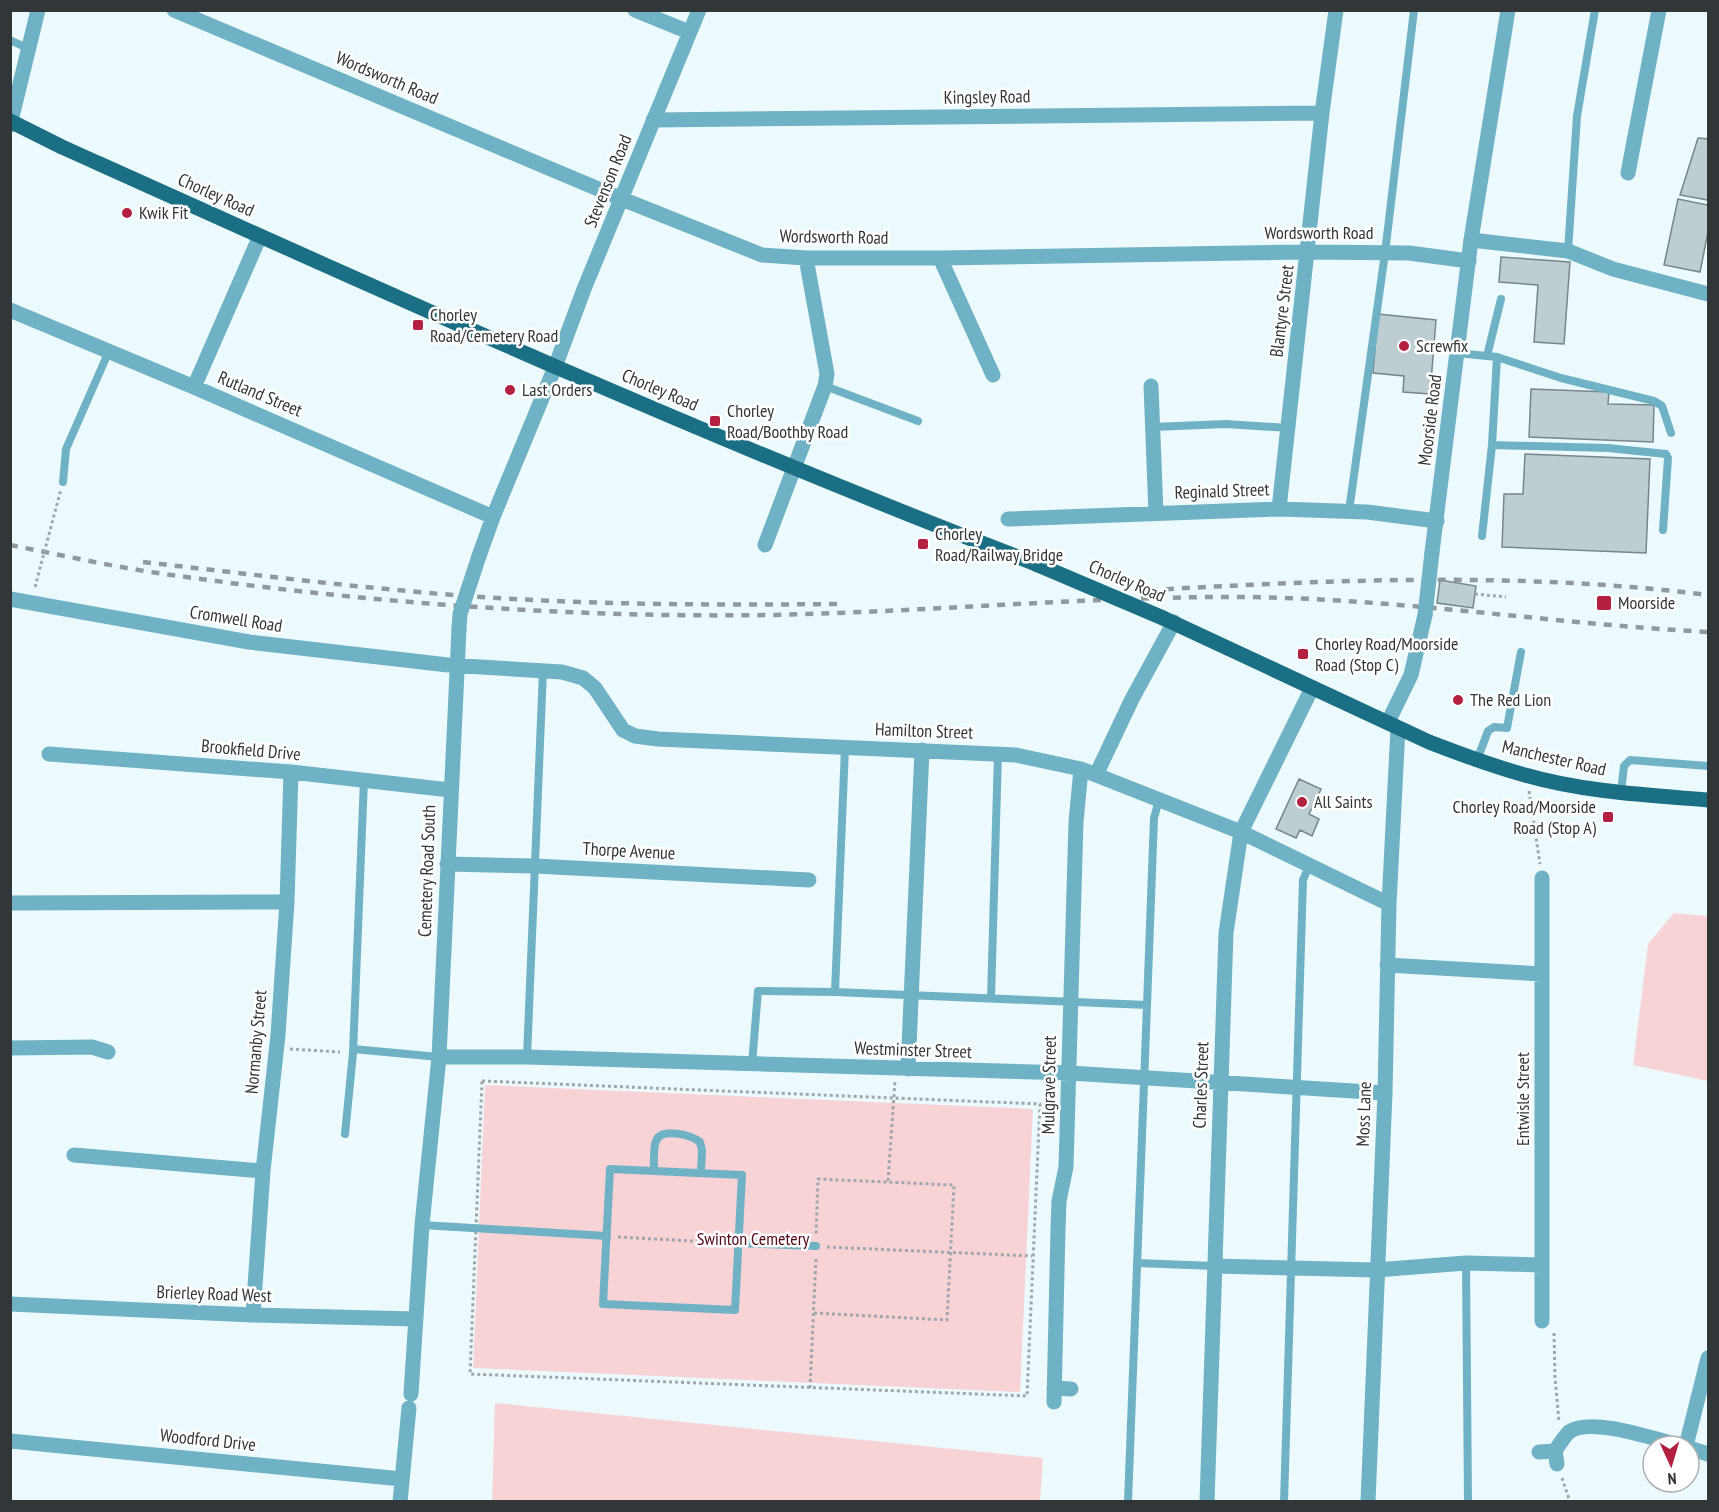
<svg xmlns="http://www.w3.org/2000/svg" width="1719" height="1512" font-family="'PT Sans Narrow',sans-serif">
  <rect width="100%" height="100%" fill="#ecfafe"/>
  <path fill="#f8d3d5" d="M1674,913L1708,916V1081L1633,1065L1648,944Z
    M485,1085L1033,1109L1020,1392L473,1368Z
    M495,1403L1043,1458L1040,1501H492Z"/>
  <path fill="#bdcdd2" stroke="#77868b" stroke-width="1.5" d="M1698,138L1708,139V200L1680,195Z
    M1678,199L1708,205V232L1700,272L1664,265Z
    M1501,257L1570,262L1564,344L1534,342L1538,285L1499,282Z
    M1378,314L1436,320L1430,394L1403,392L1404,376L1373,373Z
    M1531,389L1609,392L1608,404L1654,405L1653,442L1529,437Z
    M1525,454L1650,459L1646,553L1502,547L1504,494H1523Z
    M1440,580L1476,586L1473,608L1437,603Z
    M1299,779L1321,789L1309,814L1319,819L1312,836L1300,830L1296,838L1276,829Z"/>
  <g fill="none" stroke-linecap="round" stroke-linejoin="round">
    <path stroke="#9ea8ab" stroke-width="3" stroke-dasharray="3 3" stroke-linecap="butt" d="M1475,594L1506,597
      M1529,791L1540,864
      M290,1049L340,1052
      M482,1081L1040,1104L1027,1396L470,1374Z
      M888,1181L895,1081
      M618,1237L728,1243
      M827,1247L1032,1256
      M814,1313L947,1320L954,1185L818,1179L816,1236
      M1554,1333L1555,1377L1559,1422
      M810,1388L816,1257
      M1562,1478L1570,1502"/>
    <path stroke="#70b2c5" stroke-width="8" d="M10,40L29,49
      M1568,251L1577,116L1595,10
      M1457,353L1497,357L1492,445L1482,536
      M1487,356L1501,299
      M1497,357L1561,378L1654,401L1662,406L1671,433
      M825,386L918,421
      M1153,427L1226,424L1288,428
      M1492,445L1608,448L1666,454L1668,458L1663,530
      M63,482L66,449L109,351
      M1349,511L1385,253L1414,10
      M845,748L835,992L1147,1005L1128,1502
      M1477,760L1488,731L1494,727L1507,728L1521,652
      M1621,792L1624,766L1630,760L1708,766
      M991,998L998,754
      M1147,1005L1154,818L1159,800
      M353,1049L439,1057
      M527,1057L543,671
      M752,1064L758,991L835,992
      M345,1134L353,1053L364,780
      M610,1169L742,1175L735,1310L603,1304Z
      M654,1171C654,1163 653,1149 656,1141C661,1127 691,1135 700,1142L702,1150L701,1173
      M422,1225L607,1236
      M738,1243L816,1246
      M1137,1263L1214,1266
      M1466,1263L1468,1502
      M1284,1502L1303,880L1309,866"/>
    <path stroke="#70b2c5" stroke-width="15" d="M174,10L622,199L762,255L806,258H940L1308,252L1409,253L1469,261
      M635,10L689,32
      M653,120L1322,113
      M10,125L38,10
      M1628,173L1659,10
      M1471,240L1568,251L1613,269L1708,294
      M940,258L993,375
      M10,310L194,387L493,517
      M1151,386L1156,513
      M194,387L260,236
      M1279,509L1322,113L1336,10
      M1008,519L1279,509L1367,512L1437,521
      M765,545L825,386L827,374L806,258
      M479,556L493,517L555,367L584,289L699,10
      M10,599L249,642L448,665L562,672L583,678L595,688L623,730L635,736L658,739L1016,755L1081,769L1241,832L1389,904
      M49,754L291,772L450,790
      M1096,775L1132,699L1174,622
      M447,864L535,866L809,880
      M10,903L287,902
      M1387,965L1542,974
      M10,1048L92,1047L108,1052
      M439,1057H527L1070,1073L1385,1093
      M908,1069L922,750
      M74,1155L263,1171
      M1214,1266L1376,1270L1466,1263L1542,1265
      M10,1304L253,1315L416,1319
      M253,1315L263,1171L278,1035L287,902L291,772
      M1542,1321V878
      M1054,1388L1071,1389
      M411,1394L422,1225L439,1057L459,629
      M1054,1402L1058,1229L1059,1201L1066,1167L1076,822L1081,769
      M10,1441L402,1479
      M1686,1446L1708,1358
      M1689,1448L1708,1454
      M1539,1452L1555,1451
      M1557,1464L1555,1451C1559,1445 1564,1437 1569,1432C1590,1416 1657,1440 1682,1446
      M400,1502L409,1408
      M1207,1502L1226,933L1241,832L1312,688
      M1368,1502L1385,1093L1389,904L1398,728"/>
    <path stroke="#70b2c5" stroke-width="15" d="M1432,552L1471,240L1508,10
      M1388,722L1411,675L1425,615"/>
    <path stroke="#1b6f84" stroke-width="15" d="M10,121L62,147C384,292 706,438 1036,564
      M1163,618L1429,742C1460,754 1492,766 1525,775C1584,792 1647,795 1708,800"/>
    <path stroke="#909a9d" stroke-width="4.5" stroke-dasharray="8 8" stroke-linecap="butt" d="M10,545C66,556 123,569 179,576C372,603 574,618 768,615C928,612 1088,596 1248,597C1402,599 1555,624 1708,632
      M143,562C266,576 390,592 514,599C622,605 731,605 840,604
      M1134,591C1325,580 1518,571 1708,595"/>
    <path stroke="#9ea8ab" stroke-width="3" stroke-dasharray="3 3" stroke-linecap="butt" d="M35,587L61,489"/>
    <path stroke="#70b2c5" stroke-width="15" d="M459,629L460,614L479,556"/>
    <path stroke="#70b2c5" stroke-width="15" d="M1425,615L1432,552"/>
    <path stroke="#1b6f84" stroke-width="15" d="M1036,564L1163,618"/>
  </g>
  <g fill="#b32041" stroke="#fff" stroke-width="2">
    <circle cx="127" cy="213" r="6"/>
    <rect x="412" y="319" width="12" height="12" rx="3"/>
    <circle cx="1404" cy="346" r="6"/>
    <circle cx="510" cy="390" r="6"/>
    <rect x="709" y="415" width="12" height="12" rx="3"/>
    <rect x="917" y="538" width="12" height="12" rx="3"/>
    <rect x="1596" y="595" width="16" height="16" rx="3"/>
    <rect x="1297" y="648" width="12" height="12" rx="3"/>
    <circle cx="1458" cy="700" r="6"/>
    <circle cx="1302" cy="802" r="6"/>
    <rect x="1602" y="811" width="12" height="12" rx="3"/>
  </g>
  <g text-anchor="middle" stroke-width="5" stroke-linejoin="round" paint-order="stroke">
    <g font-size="18" fill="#313739" stroke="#fff">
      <text transform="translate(387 78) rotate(23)" y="6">Wordsworth Road</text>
      <text transform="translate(987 97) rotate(-1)" y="6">Kingsley Road</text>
      <text transform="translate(608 181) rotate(-68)" y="6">Stevenson Road</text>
      <text transform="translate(216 195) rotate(24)" y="6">Chorley Road</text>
      <text x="1319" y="239">Wordsworth Road</text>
      <text transform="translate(834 237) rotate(1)" y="6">Wordsworth Road</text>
      <text transform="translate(1282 311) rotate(-83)" y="6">Blantyre Street</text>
      <text transform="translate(660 390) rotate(23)" y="6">Chorley Road</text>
      <text transform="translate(260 394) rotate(23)" y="6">Rutland Street</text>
      <text transform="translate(1430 420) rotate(-83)" y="6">Moorside Road</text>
      <text transform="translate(1222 491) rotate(-2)" y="6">Reginald Street</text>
      <text transform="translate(1127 581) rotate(23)" y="6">Chorley Road</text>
      <text transform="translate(236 619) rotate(9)" y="6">Cromwell Road</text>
      <text transform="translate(924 731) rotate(2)" y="6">Hamilton Street</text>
      <text transform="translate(251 750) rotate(5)" y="6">Brookfield Drive</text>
      <text transform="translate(1554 758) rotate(13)" y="6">Manchester Road</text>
      <text transform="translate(629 851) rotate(3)" y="6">Thorpe Avenue</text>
      <text transform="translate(427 871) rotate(-88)" y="6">Cemetery Road South</text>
      <text transform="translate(256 1042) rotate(-85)" y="6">Normanby Street</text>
      <text transform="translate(913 1050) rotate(2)" y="6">Westminster Street</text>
      <text transform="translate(1049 1085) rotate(-89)" y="6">Mulgrave Street</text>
      <text transform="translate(1201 1085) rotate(-88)" y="6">Charles Street</text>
      <text transform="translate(1523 1099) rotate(-90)" y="6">Entwisle Street</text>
      <text transform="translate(1364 1114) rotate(-88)" y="6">Moss Lane</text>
      <text transform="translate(214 1294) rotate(2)" y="6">Brierley Road West</text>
      <text transform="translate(208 1440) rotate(6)" y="6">Woodford Drive</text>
    </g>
    <g font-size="18" fill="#313739" stroke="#fff" text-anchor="start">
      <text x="139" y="219">Kwik Fit</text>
      <text x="430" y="321">Chorley<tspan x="430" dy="21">Road/Cemetery Road</tspan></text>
      <text x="1416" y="352">Screwfix</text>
      <text x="522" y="396">Last Orders</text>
      <text x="727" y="417">Chorley<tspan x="727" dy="21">Road/Boothby Road</tspan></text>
      <text x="935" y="540">Chorley<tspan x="935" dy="21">Road/Railway Bridge</tspan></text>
      <text x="1618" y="609">Moorside</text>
      <text x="1315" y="650">Chorley Road/Moorside<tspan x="1315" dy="21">Road (Stop C)</tspan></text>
      <text x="1470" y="706">The Red Lion</text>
      <text x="1314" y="808">All Saints</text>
      <text x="1596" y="813" text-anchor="end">Chorley Road/Moorside<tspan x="1596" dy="21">Road (Stop A)</tspan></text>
    </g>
    <g font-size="18" fill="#530819" stroke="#fff">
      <text x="753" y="1245">Swinton Cemetery</text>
    </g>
  </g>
  <rect width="1719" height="1512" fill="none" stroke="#313739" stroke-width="24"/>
  <g transform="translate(1671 1464) rotate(176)"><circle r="28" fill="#ffffff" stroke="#adafb0" stroke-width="1.5"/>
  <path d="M0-4.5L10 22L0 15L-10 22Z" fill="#b32041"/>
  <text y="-9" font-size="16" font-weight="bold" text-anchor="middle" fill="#313739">N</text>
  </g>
</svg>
